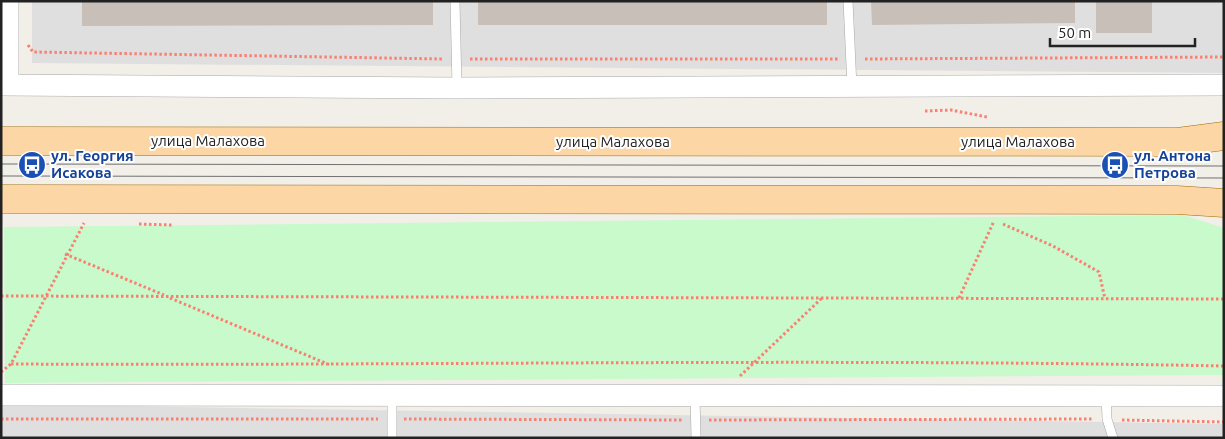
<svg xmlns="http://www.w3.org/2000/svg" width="1225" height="439" font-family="Ubuntu,sans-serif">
  <rect width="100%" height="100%" fill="#f2efe9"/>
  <path fill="#e0dfdf" d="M32,1H1224V73L32,63Z
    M1,404L1224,424V438H1Z"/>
  <path fill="#c8facc" d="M1183,215L1224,228V375L5,383L4,227Z"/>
  <path fill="#c7bfb8" d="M82,1H433V25L82,26Z
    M478,1H827V25H478Z
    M871,1H1075V23L872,25Z
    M1096,1H1152V33H1096Z"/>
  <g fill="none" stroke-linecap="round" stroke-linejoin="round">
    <g stroke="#a9a9a9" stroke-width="10">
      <path id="service" d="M455,1L457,88
        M848,1L852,87
        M1106,395L1107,419L1113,438
        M695,396L696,438
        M392,438V396"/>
    </g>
    <g stroke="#a9a9a9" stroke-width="22">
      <path id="tertiary" d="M1,85L457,88L1224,85
        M8,85V1
        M1,395L1224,396"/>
    </g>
    <g stroke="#a06b00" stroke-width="29">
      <path id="primary" d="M1,141L1178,142L1224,136
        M1,199L1177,200L1224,203"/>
    </g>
    <path stroke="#fa8072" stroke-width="3" stroke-dasharray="2.5 2.5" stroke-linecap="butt" d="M28,45L33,52L443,59
      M470,59H838
      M865,59L1224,57
      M925,111L951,110L987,117
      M139,224L172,225
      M1003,224L1053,246L1099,272L1105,299
      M65,254L164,295
      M1,296L1224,299
      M170,298L330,365
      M959,298L994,221
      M11,364C415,366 820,358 1224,366
      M1,372L11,364L84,223
      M740,376L822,298
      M1,419H378
      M404,419L683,420
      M709,420L1093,419
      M1122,420L1224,422"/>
    <use href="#service" stroke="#fff" stroke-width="9"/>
    <use href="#tertiary" stroke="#fff" stroke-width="21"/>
    <use href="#primary" stroke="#fcd6a4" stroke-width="28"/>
    <path stroke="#707070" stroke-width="1" d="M1,164L1224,166
      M1,176L1224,178"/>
  </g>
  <defs>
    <g id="bus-disc" transform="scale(1.4375)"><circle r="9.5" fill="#1a4fb4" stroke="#fff"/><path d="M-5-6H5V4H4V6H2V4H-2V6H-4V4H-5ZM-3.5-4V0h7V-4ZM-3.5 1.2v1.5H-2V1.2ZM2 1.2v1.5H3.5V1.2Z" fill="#fff"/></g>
  </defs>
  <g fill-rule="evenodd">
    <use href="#bus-disc" x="32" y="165"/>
    <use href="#bus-disc" x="1115" y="165"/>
  </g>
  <g text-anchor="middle" stroke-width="4" stroke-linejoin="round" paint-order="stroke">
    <g font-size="15" fill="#222" stroke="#fff">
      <text x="208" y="146">улица Малахова</text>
      <text x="613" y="147">улица Малахова</text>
      <text x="1018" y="147">улица Малахова</text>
    </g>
    <g font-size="15" font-weight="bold" fill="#164399" stroke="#fff" text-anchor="start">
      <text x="51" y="161">ул. Георгия<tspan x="51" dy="17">Исакова</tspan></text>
      <text x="1134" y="161">ул. Антона<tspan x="1134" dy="17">Петрова</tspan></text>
    </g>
  </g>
  <rect width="1225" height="439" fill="none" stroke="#222222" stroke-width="5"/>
  <path d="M1050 38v8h145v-8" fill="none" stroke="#222222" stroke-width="2.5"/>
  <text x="1058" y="38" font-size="15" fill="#222222" stroke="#ffffff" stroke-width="4" paint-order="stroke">50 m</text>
</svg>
